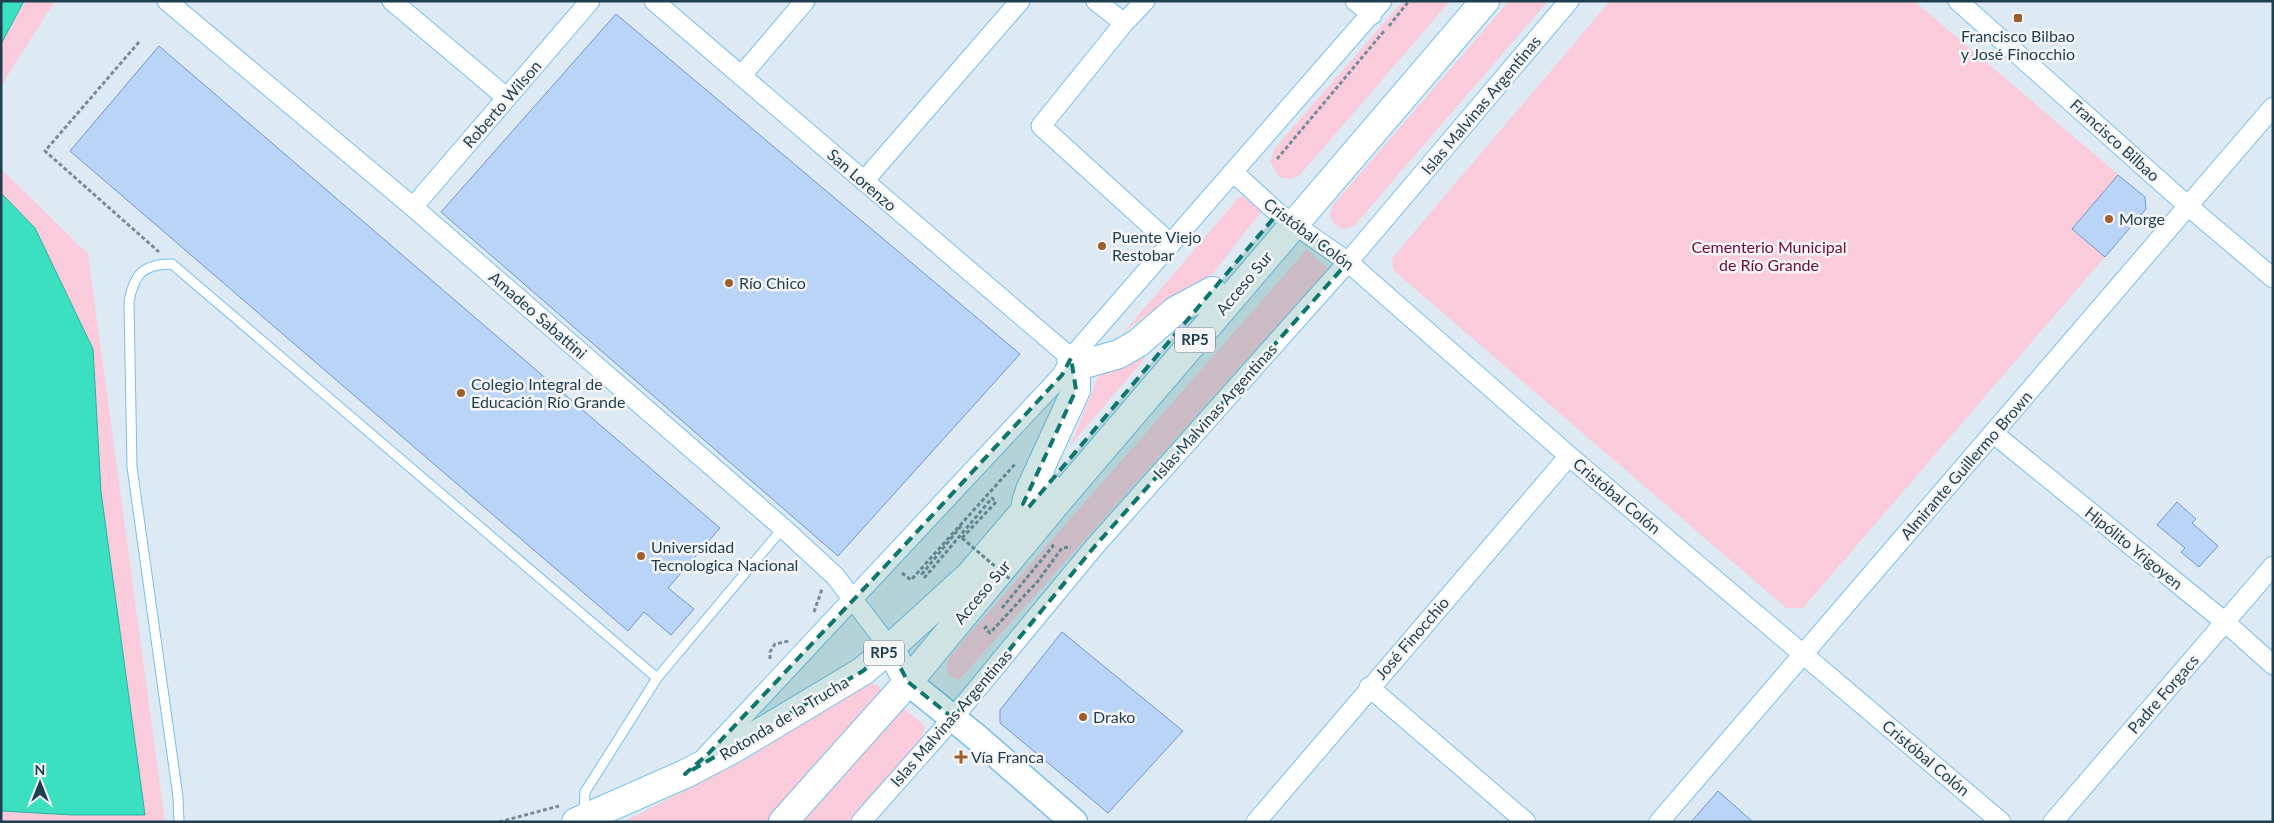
<svg xmlns="http://www.w3.org/2000/svg" width="2274" height="823" font-family="Lato,sans-serif">
  <rect width="100%" height="100%" fill="#ddeaf4"/>
  <path fill="#faccdb" d="M1,1H55L1,86Z
    M1403,1H1450L1300,175L1291,179L1279,177L1270,162L1274,149Z
    M1509,1H1548L1354,226L1343,229L1334,224L1330,215L1333,205Z
    M1610,1H1914L2119,175L2073,229L2105,257L1803,608H1786L1393,270L1392,258Z
    M1,169L88,254L165,822H1Z
    M1241,195L1262,211L1206,282L1172,296L1123,333Z
    M1307,249L1328,269L959,680L948,675L947,665L950,656Z
    M1146,357L1070,446L1100,372Z
    M871,683L880,687L882,693L880,700L768,822H623L745,760L865,684Z
    M901,706L925,726L922,737L848,822H801Z"/>
  <path fill="#3ae0c0" stroke="#32af9e" d="M1,1H24L1,44Z
    M1,193L35,228L93,349L101,492L145,815H72L1,811Z"/>
  <path fill="#bad4f8" stroke="#6e98d1" d="M616,14L1020,354L838,556L441,212Z
    M159,46L720,528L668,588L694,609L671,635L644,612L628,631L70,151Z
    M2118,175L2145,197L2146,209L2105,257L2072,229Z
    M2177,502L2196,519L2192,523L2218,546L2199,567L2181,552L2185,548L2157,525Z
    M1062,632L1183,731L1108,813L1000,723V710Z
    M1718,791L1753,822H1691Z"/>
  <g fill="none" stroke-linecap="round" stroke-linejoin="round">
    <g stroke="#77c0ed" stroke-width="11">
      <path id="lane" d="M584,814L585,792L657,678L783,528
        M179,822L178,797L132,467L129,302C134,274 143,264 172,264L657,678"/>
    </g>
    <g stroke="#77c0ed" stroke-width="21">
      <path id="street" d="M167,1L413,207L783,528L835,576L890,648
        M392,1L507,98
        M654,1L1071,358
        M1096,1L1124,23
        M1145,1L1124,23L1041,126L1171,244
        M1355,1L1372,15
        M1958,1L2188,206L2273,278
        M741,76L805,1
        M1233,172L1278,213L1348,262L1569,456L2001,822
        M864,181L1020,1
        M413,207L590,1
        M1993,433L2225,622L2273,665
        M1369,687L1526,822
        M705,757L1062,375L1071,358L1382,1
        M861,822L953,718L1095,546L1348,262L1569,1
        M1256,822L1569,456
        M1659,822L2273,107
        M2053,822L2273,566"/>
    </g>
    <g stroke="#77c0ed" stroke-width="29">
      <path id="secondary" d="M908,682L975,736L1074,822"/>
    </g>
    <g stroke="#77c0ed" stroke-width="30">
      <path id="primary" d="M1071,358L1088,363L1119,354L1138,343L1175,311L1212,291
        M1026,503L1030,490L1076,390V378L1071,358
        M890,648L970,575L1047,485
        M908,682L1057,502L1485,1
        M576,822L685,774L733,749L863,671L890,648L908,682L783,822"/>
    </g>
    <path stroke="#758c9a" stroke-width="3" stroke-dasharray="4 2.5" stroke-linecap="butt" d="M1389,26L1409,1
      M139,42L45,151L159,252
      M1277,159L1385,30
      M962,538L996,502L992,498L925,577L922,574L962,525
      M902,573L911,580L1016,463
      M1002,608L1053,546L1051,544
      M814,612L822,589
      M987,626L985,628L990,633L1038,581L1062,548L1071,547
      M770,659V652L775,644L789,641
      M499,822L559,806"/>
    <use href="#lane" stroke="#fff" stroke-width="9"/>
    <use href="#street" stroke="#fff" stroke-width="19"/>
    <use href="#secondary" stroke="#fff" stroke-width="26"/>
    <use href="#primary" stroke="#fff" stroke-width="28"/>
    <path stroke="#758c9a" stroke-width="3" stroke-dasharray="4 2.5" stroke-linecap="butt" d="M962,538L1011,580"/>
  </g>
  <path fill="#0f766e" fill-opacity="0.2" stroke="#0f766e" stroke-width="4" stroke-dasharray="10 6" stroke-linejoin="round" d="M1278,213L1348,262L1095,546L953,718L908,682L890,648L863,671L685,774L708,754L889,562L1062,375L1071,358L1076,390L1023,504L1028,508Z"/>
  <g fill="#a05f2a" stroke="#f5f5f5" stroke-width="2">
    <rect x="2013" y="13" width="10" height="10" rx="2.5"/>
    <circle cx="2109" cy="219" r="5"/>
    <circle cx="1102" cy="246" r="5"/>
    <circle cx="729" cy="283" r="5"/>
    <circle cx="461" cy="393" r="5"/>
    <circle cx="641" cy="556" r="5"/>
    <circle cx="1083" cy="717" r="5"/>
    <path d="M958.5 749.5h5v5h5v5h-5v5h-5v-5h-5v-5h5z"/>
  </g>
  <g text-anchor="middle" stroke-width="5" stroke-linejoin="round" paint-order="stroke">
    <g fill="#f5f5f5" stroke="#5f7582" stroke-width="1">
      <rect x="1175" y="327.5" width="40" height="25" rx="4"/>
      <rect x="864" y="640.5" width="40" height="25" rx="4"/>
    </g>
    <g font-size="15" font-weight="bold" fill="#1f3e50">
      <text x="1195" y="345">RP5</text>
      <text x="884" y="658">RP5</text>
    </g>
    <g font-size="16" fill="#1f3e50" stroke="#f5f5f5" text-anchor="start">
      <text x="2018" y="42" text-anchor="middle">Francisco Bilbao<tspan x="2018" dy="18">y José Finocchio</tspan></text>
      <text x="2119" y="225">Morge</text>
      <text x="1112" y="243">Puente Viejo<tspan x="1112" dy="18">Restobar</tspan></text>
      <text x="739" y="289">Río Chico</text>
      <text x="471" y="390">Colegio Integral de<tspan x="471" dy="18">Educación Río Grande</tspan></text>
      <text x="651" y="553">Universidad<tspan x="651" dy="18">Tecnologica Nacional</tspan></text>
      <text x="1093" y="723">Drako</text>
      <text x="971" y="763">Vía Franca</text>
    </g>
    <g font-size="16" fill="#1f3e50" stroke="#f5f5f5">
      <text transform="translate(502 104) rotate(-49)" y="6">Roberto Wilson</text>
      <text transform="translate(1481 105) rotate(-50)" y="6">Islas Malvinas Argentinas</text>
      <text transform="translate(2115 140) rotate(42)" y="6">Francisco Bilbao</text>
      <text transform="translate(862 180) rotate(41)" y="6">San Lorenzo</text>
      <text transform="translate(1309 234) rotate(37)" y="6">Cristóbal Colón</text>
      <text transform="translate(1244 283) rotate(-50)" y="6">Acceso Sur</text>
      <text transform="translate(538 315) rotate(41)" y="6">Amadeo Sabattini</text>
      <text transform="translate(1215 411) rotate(-48)" y="6">Islas Malvinas Argentinas</text>
      <text transform="translate(1966 465) rotate(-49)" y="6">Almirante Guillermo Brown</text>
      <text transform="translate(1617 496) rotate(40)" y="6">Cristóbal Colón</text>
      <text transform="translate(2134 548) rotate(39)" y="6">Hipólito Yrigoyen</text>
      <text transform="translate(982 592) rotate(-50)" y="6">Acceso Sur</text>
      <text transform="translate(1412 638) rotate(-49)" y="6">José Finocchio</text>
      <text transform="translate(2163 694) rotate(-49)" y="6">Padre Forgacs</text>
      <text transform="translate(784 718) rotate(-31)" y="6">Rotonda de la Trucha</text>
      <text transform="translate(951 718) rotate(-49)" y="6">Islas Malvinas Argentinas</text>
      <text transform="translate(1926 758) rotate(40)" y="6">Cristóbal Colón</text>
    </g>
    <g font-size="16" fill="#6e0c3e" stroke="#f5f5f5">
      <text x="1769" y="253">Cementerio Municipal<tspan x="1769" dy="18">de Río Grande</tspan></text>
    </g>
  </g>
  <rect width="2274" height="823" fill="none" stroke="#1f3e50" stroke-width="5"/>
  <g transform="translate(40 783)" stroke="#f5f5f5" stroke-width="4" paint-order="stroke">
  <path d="M0-4L9 19L0 12L-9 19Z" fill="#1f3e50"/>
  <text y="-8" font-size="14" font-weight="bold" text-anchor="middle" fill="#1f3e50">N</text>
  </g>
</svg>
